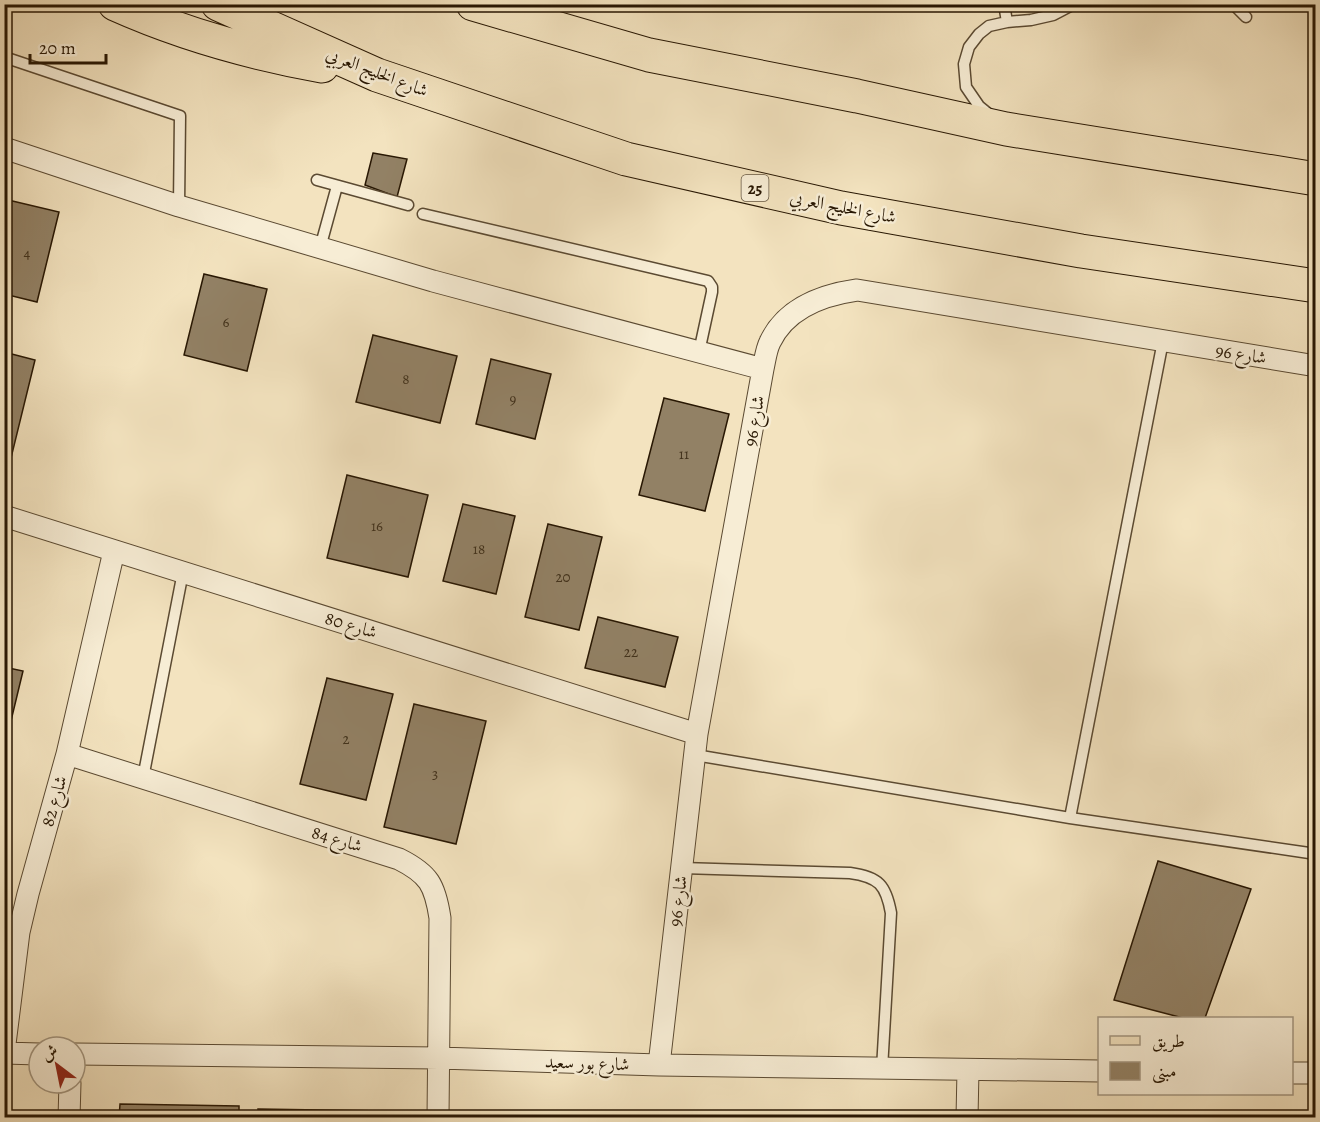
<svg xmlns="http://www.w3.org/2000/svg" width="1320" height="1122" font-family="Alegreya,Amiri,serif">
  <rect width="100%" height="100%" fill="#f3e3bf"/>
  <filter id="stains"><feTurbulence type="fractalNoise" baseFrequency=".00333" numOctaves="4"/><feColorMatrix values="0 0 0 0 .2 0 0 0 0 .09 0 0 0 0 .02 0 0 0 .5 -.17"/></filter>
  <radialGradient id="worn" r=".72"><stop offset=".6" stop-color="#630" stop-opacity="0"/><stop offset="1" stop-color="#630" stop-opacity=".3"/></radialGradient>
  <path fill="#928165" stroke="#281703" stroke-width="1.5" d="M373,153L407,159L397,197L365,185Z
    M4,199L59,212L37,302L4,294Z
    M204,274L267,289L247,371L184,355Z
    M373,335L457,356L440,423L356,402Z
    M4,352L35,360L11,458L4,457Z
    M491,359L551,374L535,439L476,424Z
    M664,398L729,414L705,511L639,495Z
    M347,475L428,495L408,577L327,558Z
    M463,504L515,516L496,594L443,581Z
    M548,524L602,537L579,630L525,617Z
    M598,617L678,637L665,687L585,668Z
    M4,667L23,671L10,725L4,724Z
    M327,678L393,694L366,800L300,784Z
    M414,704L486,721L456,844L384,827Z
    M1158,861L1251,889L1205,1018H1183L1114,1000Z
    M1314,907H1316V1009H1311Z
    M120,1104L239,1106V1118H119Z
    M258,1109L385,1111L384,1118H258Z
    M470,1114L547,1116V1118H470Z"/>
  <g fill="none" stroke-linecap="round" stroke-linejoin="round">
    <g stroke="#5b4a32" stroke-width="13">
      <path id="service" d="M1004,4L1007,22
        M1233,4L1246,17
        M4,57L180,116L179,206
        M990,115L979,106L966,87L964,64L969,47L979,34L989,26L1007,22L1031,20L1053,15L1074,4
        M317,180L408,205
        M423,214L708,281L712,287V292L699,352
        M320,248L337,186
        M695,755L1070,818L1316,854
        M143,778L183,572
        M1070,818L1163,341
        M682,868L850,873C879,877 886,885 891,913L882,1069"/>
    </g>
    <g stroke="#5b4a32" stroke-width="23">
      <path id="minor" d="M4,148L179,206L433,281L763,369
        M4,516L697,734
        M67,754L399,859C429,874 435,885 440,918L438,1118
        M4,1052L19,932L28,894L67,754L114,551
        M4,1053L39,1054
        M75,1054L439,1058L659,1065L1100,1071
        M659,1065L697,734L763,369C765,360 766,350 770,342C786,308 822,295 857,290L1316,366
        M1292,1073H1316
        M69,1118L70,1083
        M967,1118L968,1070"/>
    </g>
    <g stroke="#281703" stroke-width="35">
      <path id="primary" d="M115,4C182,34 250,53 322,66
        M218,4L377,75L626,159L841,208L1081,251L1316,286
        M473,4L649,55L857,96L1006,129L1316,179"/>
    </g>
    <use href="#service" stroke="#f7edd5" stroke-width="10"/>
    <use href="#minor" stroke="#f7edd5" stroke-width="21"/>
    <use href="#primary" stroke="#f3e3bf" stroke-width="33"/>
  </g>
  <g text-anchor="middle" stroke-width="5" stroke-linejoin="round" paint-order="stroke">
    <g font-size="15" fill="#42321c">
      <text x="27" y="258">4</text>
      <text x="226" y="327">6</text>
      <text x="406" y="384">8</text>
      <text x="513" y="404">9</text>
      <text x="684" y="459">11</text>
      <text x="377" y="531">16</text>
      <text x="479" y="554">18</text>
      <text x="563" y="582">20</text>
      <text x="631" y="657">22</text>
      <text x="346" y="744">2</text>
      <text x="435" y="779">3</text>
    </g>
    <rect fill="#f7edd5" stroke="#665742" stroke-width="1.5" x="741.5" y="175" width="27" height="26" rx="4.5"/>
    <g font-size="16" font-weight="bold" fill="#281703">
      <text x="755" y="194">25</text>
    </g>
    <g font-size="18" fill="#281703" stroke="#f7edd5">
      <text transform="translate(377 72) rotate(21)" y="6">شارع الخليج العربي</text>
      <text transform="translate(843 207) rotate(11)" y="6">شارع الخليج العربي</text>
      <text transform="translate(1241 354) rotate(9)" y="6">شارع 96</text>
      <text transform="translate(754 421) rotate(-80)" y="6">شارع 96</text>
      <text transform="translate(351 625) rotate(17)" y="6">شارع 80</text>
      <text transform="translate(54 801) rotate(-74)" y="6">شارع 82</text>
      <text transform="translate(337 839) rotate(17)" y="6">شارع 84</text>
      <text transform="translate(678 901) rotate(-83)" y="6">شارع 96</text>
      <text transform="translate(587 1063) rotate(2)" y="6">شارع بور سعيد</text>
    </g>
  </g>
  <rect width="1320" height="1122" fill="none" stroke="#f3e3bf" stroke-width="24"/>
  <rect x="6" y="6" width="1308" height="1110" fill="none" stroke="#281703" stroke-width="3"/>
  <rect x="12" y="12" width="1296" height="1098" fill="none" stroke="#281703" stroke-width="1.5"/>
  <rect x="1098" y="1017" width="195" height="78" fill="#f7edd5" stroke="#a49781" stroke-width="1.5"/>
  <rect x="1110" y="1036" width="30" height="9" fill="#f3e3bf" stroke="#a49781" stroke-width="1.5"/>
  <text x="1152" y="1047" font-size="18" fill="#281703">طريق</text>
  <rect x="1110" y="1062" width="30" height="18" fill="#928165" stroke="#a49781" stroke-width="1.5"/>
  <text x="1152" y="1077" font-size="18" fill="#281703">مبنى</text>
  <g transform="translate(57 1065) rotate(328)"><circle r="28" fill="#f7edd5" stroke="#a49781" stroke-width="1.5"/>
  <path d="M0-4.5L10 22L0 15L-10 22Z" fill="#8f2418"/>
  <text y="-9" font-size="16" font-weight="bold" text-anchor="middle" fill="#281703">ش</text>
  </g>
  <path d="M30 54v9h76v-9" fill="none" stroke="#281703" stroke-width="3"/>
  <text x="39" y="54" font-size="18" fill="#281703" stroke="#f7edd5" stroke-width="4.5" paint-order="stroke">20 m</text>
  <rect width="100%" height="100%" filter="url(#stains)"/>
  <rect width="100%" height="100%" fill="url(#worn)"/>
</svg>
